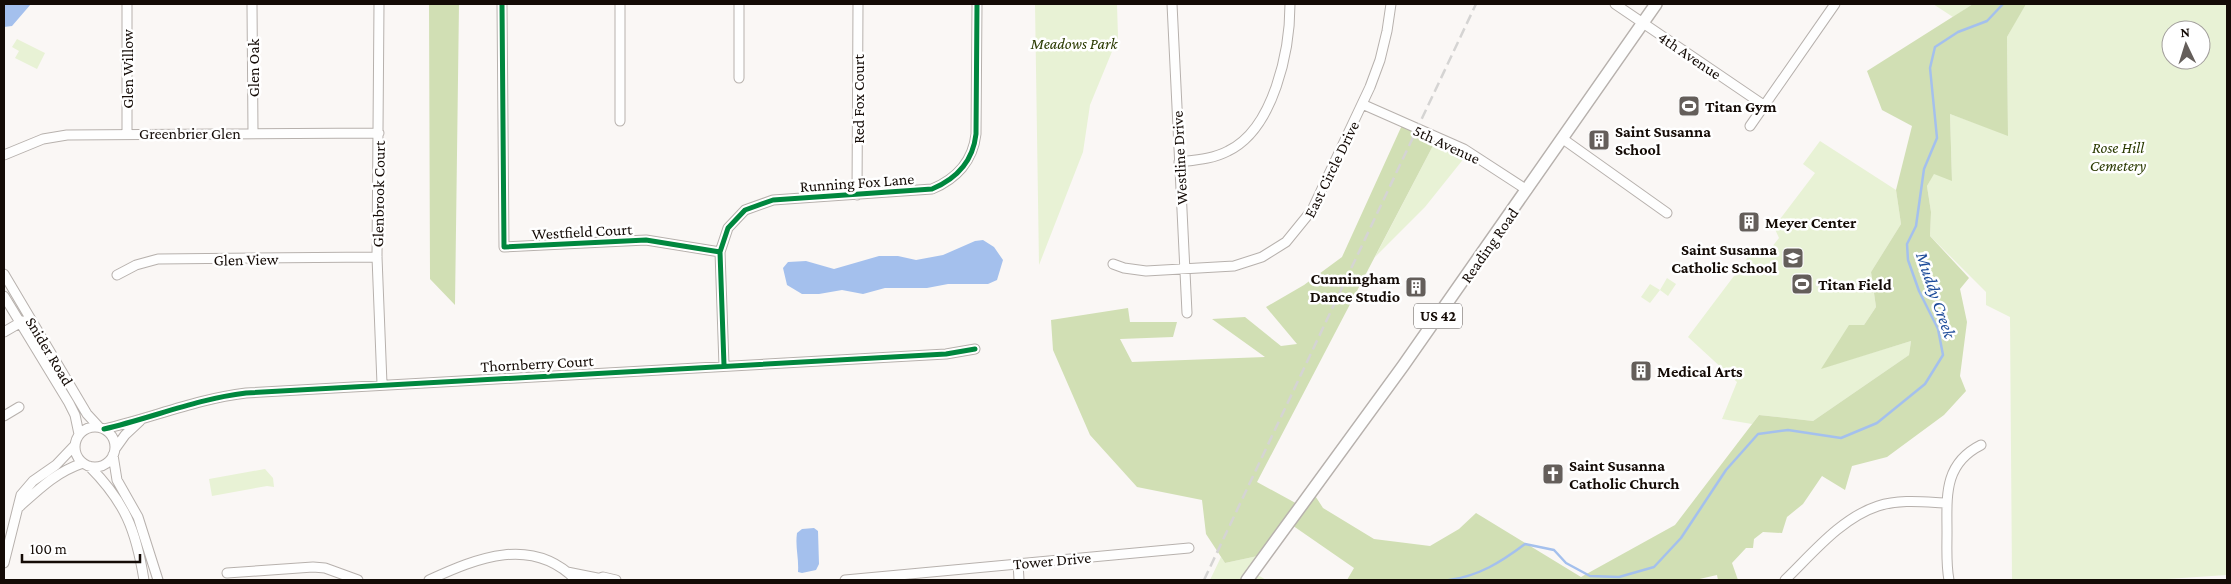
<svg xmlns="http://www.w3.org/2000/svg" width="2231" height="584" font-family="'Crimson Pro',serif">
  <rect width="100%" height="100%" fill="#faf7f5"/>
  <path fill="#e8f2d5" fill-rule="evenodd" d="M1035,4H1117L1118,37L1090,105L1083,152L1039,265Z
    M1933,4H1973L1953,17Z
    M2025,4H2227V575L2152,580H2012L2010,317L1986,305V292L1930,236L1931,212L1927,186L1934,173L1952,180L1950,114L2008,135L2007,37ZM2171,30H2201V60H2171Z
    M17,39L45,53L37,69L15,58L19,51L12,47Z
    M1437,138L1469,152L1425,207L1375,257Z
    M1820,141L1896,190L1901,224L1871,272L1876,307L1864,325L1822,368L1911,341L1909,355L1813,421L1759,415L1752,424L1722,419L1737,382L1688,337L1749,256L1757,250L1771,248L1779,238L1774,227L1815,173L1803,164Z
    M1667,278L1676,284L1668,296L1660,290L1650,303L1641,297L1650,284L1660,290Z
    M265,469L273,478L274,487L267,486L212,496L209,479Z
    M1267,554L1253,572L1266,580H1210L1221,557L1225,563Z"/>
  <path fill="#d1dfb4" d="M429,4H459L455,305L430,279Z
    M1973,4H2026L2007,37L2008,136L1950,114L1952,181L1934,174L1927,186L1931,212L1930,236L1969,278L1960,289L1967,322L1960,376L1966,391L1944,415L1887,457L1852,466L1845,490L1822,476L1803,504L1787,517L1782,533L1763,532L1754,539L1753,548H1746L1732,563L1738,580H1718L1717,575L1695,580H1347L1354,568L1289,523L1267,554L1225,563L1206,534L1202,500L1137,487L1090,435L1053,350L1051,320L1128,308L1130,322H1177L1173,337L1120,339L1132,362L1265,357L1212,319L1245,317L1281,346L1297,344L1266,307L1304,285L1342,257L1403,123L1437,138L1257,482L1301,506L1312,491L1323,508L1374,539L1430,546L1459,529L1476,513L1581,577L1675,525L1759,415L1813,421L1909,355L1911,341L1821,369L1849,325H1864L1876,307L1871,272L1901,224L1896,190L1912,126L1882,110L1867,71Z"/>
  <path fill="#a4c0ed" d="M4,4H31L12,26L4,27Z
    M983,240L994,247L1003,260L997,280L988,284H948L927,288H885L863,294L842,290L819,294H802L787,285L783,268L788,262L806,261L834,269L879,256H898L916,260L943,255L975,241Z
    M814,528L818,531L819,564L816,570L802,573L798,572C799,558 795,547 797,533L802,529Z"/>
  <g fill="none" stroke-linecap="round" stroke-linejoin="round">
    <path stroke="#a4c0ed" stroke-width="2.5" d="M1449,580C1479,576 1501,562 1525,544L1554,550L1566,563L1590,576L1619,577L1654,567L1681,538L1726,470L1758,434L1788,430L1841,438L1877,423L1925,384L1943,355L1938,329L1919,291L1908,260L1907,244L1916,226L1924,169L1937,138L1930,68L1935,47L1958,32L1987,21L2003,4"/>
    <g stroke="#b7b1ad" stroke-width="11">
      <path id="minor" d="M127,4V134
        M252,4L253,133
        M379,4L377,257L382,384
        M502,4L504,247L646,240L720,252
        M620,4V121
        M739,4V78
        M1172,4L1187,313
        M1615,4L1765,106
        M1362,104L1464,149L1527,190
        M1750,126L1835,4
        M1563,139L1667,213
        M4,155L43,139L67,135L379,133
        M1179,162C1196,160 1213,159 1228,151C1274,129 1290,50 1290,4
        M857,195L858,4
        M1113,264L1124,268L1146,271L1234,266L1262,257L1286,242L1312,210L1370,87L1380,60L1387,31L1391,4
        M4,274L87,414L99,427
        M117,275L136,265L158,259L377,257
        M4,296L69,403L75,415L79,434
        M4,332L23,321
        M724,365L720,252L728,228L745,210L773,200L932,189C956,179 973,161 976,134L977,4
        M4,416L19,407
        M75 447a20 20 0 1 1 40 0a20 20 0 1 1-40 0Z
        M104,429C152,418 196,399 246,393L946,354L975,349
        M115,449L125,435L140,421
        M113,455L117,480L138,517L158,580
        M89,466C125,502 136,530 144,580
        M18,508C39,489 56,472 83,463
        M4,563L21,495L33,481L56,465L75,445
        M1018,563L1019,580
        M567,572L597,578
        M227,573L313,567L325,568L358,580
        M429,580C477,558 532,535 576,580
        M594,580L603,577L616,580
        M845,580L1189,548
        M1785,580C1812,554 1841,518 1878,506C1900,499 1924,502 1947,503
        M1949,580C1946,565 1947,549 1947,533C1947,497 1943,464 1981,445"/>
    </g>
    <g stroke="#b7b1ad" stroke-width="14">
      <path id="major" d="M1247,580L1403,366L1656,4"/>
    </g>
    <use href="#minor" stroke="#fefefe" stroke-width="9"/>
    <use href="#major" stroke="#fefefe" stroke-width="11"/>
    <path stroke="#d5d4d3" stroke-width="2.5" stroke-dasharray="10 5" stroke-linecap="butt" d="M1204,580L1476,4"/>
    <g stroke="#fff" stroke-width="8">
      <path id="cycleway" d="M502,4L504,247L646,240L720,252
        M724,365L720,252L728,228L745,210L773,200L932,189C956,179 973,161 976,134L977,4
        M104,429C152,418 196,399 246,393L946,354L975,349"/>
    </g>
    <use href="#cycleway" stroke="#00873e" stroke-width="5"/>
  </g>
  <defs>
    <g id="stadium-square" transform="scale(1.125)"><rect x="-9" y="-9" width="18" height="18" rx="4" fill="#645e5a" stroke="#fff"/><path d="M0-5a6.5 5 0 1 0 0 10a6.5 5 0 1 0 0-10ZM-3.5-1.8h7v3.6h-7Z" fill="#fff"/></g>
    <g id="building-square" transform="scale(1.125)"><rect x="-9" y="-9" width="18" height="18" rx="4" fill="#645e5a" stroke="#fff"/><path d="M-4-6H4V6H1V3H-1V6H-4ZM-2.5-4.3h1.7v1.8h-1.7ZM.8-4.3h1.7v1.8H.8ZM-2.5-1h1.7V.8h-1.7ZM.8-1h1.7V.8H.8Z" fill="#fff"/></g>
    <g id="school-square" transform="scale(1.125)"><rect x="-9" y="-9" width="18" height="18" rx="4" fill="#645e5a" stroke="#fff"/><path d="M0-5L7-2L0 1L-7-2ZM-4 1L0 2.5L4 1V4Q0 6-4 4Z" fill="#fff"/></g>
    <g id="church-square" transform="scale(1.125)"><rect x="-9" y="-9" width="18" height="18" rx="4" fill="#645e5a" stroke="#fff"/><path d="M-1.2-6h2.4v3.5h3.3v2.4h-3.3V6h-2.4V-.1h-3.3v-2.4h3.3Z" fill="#fff"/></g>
  </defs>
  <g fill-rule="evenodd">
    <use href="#stadium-square" x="1689" y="106"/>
    <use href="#building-square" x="1599" y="140"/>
    <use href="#building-square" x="1749" y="222"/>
    <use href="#school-square" x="1793" y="258"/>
    <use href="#stadium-square" x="1802" y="284"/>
    <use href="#building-square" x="1416" y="287"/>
    <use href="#building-square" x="1641" y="371"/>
    <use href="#church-square" x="1553" y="474"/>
  </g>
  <g text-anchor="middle" stroke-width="5" stroke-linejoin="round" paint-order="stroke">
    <rect fill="#fff" stroke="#5a5451" stroke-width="1" x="1414" y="303.5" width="48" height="25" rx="4"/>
    <g font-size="15" font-weight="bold" fill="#140b06">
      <text x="1438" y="321">US 42</text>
    </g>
    <g font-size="16" font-style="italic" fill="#2a3a00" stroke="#fff">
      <text x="1074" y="49">Meadows Park</text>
      <text x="2118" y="153">Rose Hill<tspan x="2118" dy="18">Cemetery</tspan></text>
    </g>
    <g font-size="16" fill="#140b06" stroke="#fff">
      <text transform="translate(1690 55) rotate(34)" y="6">4th Avenue</text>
      <text transform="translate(253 68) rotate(-90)" y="6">Glen Oak</text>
      <text transform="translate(127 69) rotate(-90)" y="6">Glen Willow</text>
      <text transform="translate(858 99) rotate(-90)" y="6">Red Fox Court</text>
      <text x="190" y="139">Greenbrier Glen</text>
      <text transform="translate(1447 144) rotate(25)" y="6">5th Avenue</text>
      <text transform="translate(1179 158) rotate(-93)" y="6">Westline Drive</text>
      <text transform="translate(1331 169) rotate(-64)" y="6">East Circle Drive</text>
      <text transform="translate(857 182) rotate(-4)" y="6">Running Fox Lane</text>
      <text transform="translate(378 194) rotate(-89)" y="6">Glenbrook Court</text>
      <text transform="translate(582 231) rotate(-3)" y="6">Westfield Court</text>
      <text transform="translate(1489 245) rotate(-55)" y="6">Reading Road</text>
      <text transform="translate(246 259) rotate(-1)" y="6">Glen View</text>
      <text transform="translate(50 351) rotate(59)" y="6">Snider Road</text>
      <text transform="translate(537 363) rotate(-3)" y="6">Thornberry Court</text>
      <text transform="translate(1052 560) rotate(-5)" y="6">Tower Drive</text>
    </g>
    <g font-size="16" font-weight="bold" fill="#140b06" stroke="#fff" text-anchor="start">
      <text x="1705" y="112">Titan Gym</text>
      <text x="1615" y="137">Saint Susanna<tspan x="1615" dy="18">School</tspan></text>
      <text x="1765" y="228">Meyer Center</text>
      <text x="1777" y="255" text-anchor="end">Saint Susanna<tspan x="1777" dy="18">Catholic School</tspan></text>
      <text x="1400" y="284" text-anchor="end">Cunningham<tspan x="1400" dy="18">Dance Studio</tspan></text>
      <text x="1818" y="290">Titan Field</text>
      <text x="1657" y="377">Medical Arts</text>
      <text x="1569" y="471">Saint Susanna<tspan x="1569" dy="18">Catholic Church</tspan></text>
    </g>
    <g font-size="18" font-style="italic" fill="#1e4c9a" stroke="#fff">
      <text transform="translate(1936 295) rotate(71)" y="6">Muddy Creek</text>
    </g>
  </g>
  <rect width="2231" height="584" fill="none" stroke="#140b06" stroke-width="10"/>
  <g transform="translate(2186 45) rotate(356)"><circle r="24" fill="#ffffff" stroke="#a19d9b"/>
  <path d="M0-4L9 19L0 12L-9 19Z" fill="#645e5a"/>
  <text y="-8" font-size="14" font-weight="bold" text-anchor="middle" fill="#140b06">N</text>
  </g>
  <path d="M22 554v8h118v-8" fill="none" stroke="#140b06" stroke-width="2.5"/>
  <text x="30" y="554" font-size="15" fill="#140b06" stroke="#ffffff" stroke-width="4" paint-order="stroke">100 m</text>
</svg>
